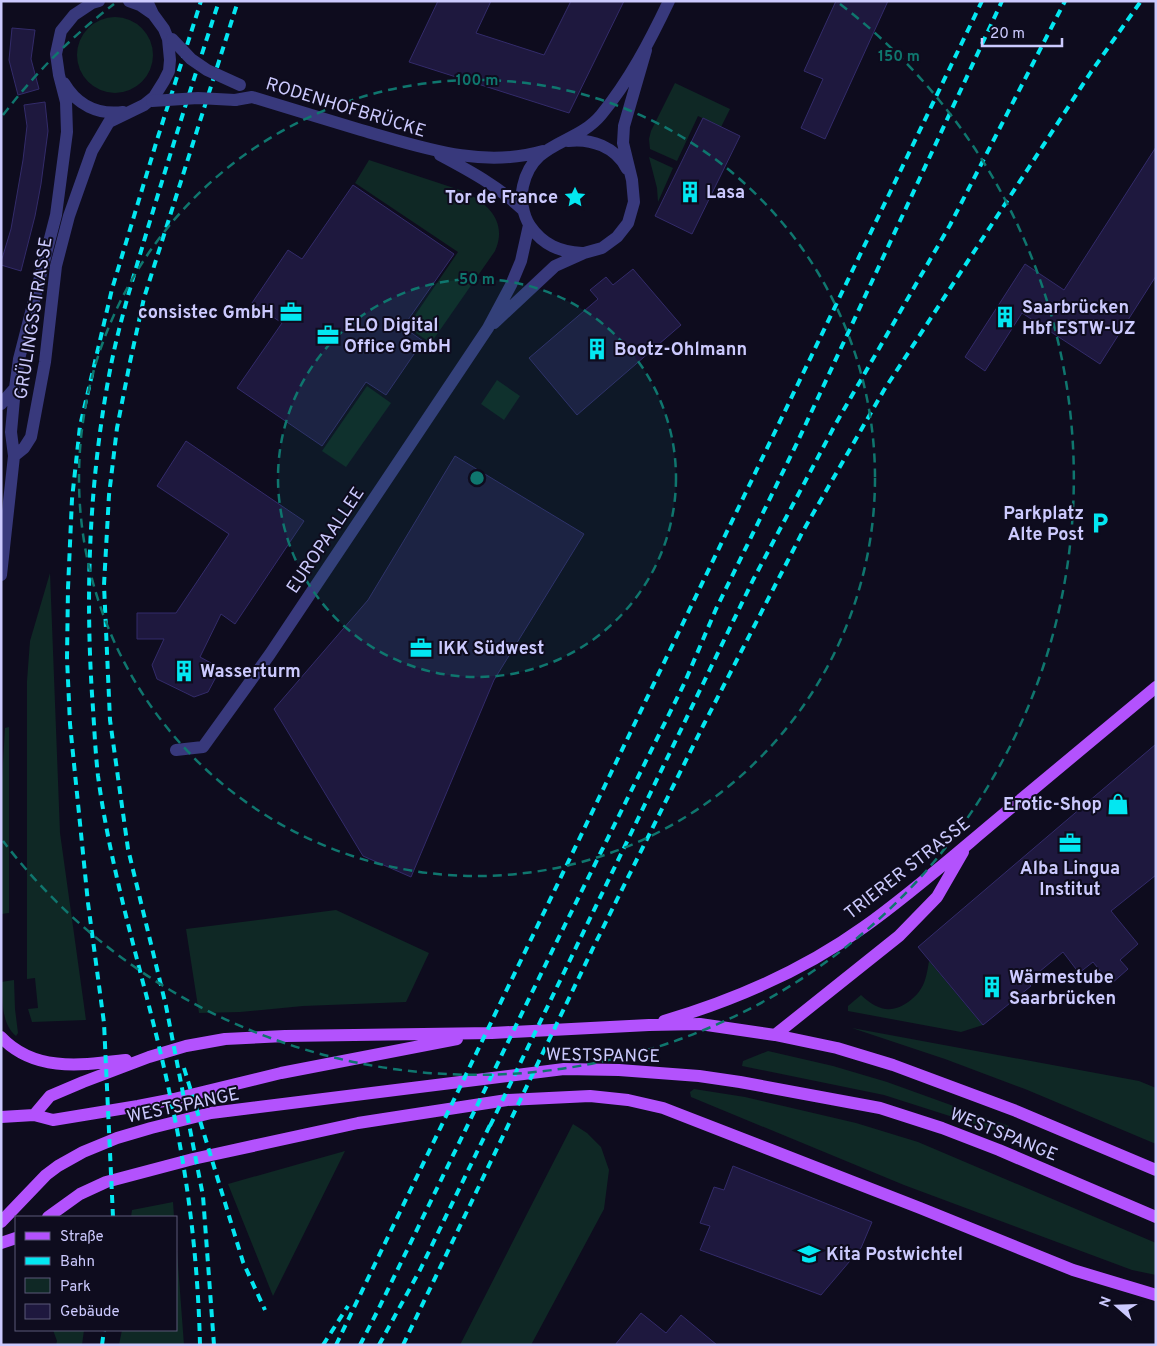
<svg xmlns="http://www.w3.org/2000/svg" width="1157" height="1346" font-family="Overpass,sans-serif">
  <rect width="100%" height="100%" fill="#0e0c1e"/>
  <path fill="#0f2825" d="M77 55a38 38 0 1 1 76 0a38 38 0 1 1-76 0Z
    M675,83L730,109L721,127L698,116L677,161L650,149L649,139L651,131Z
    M649,157L673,168L658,202L657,188Z
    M369,160L463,191C488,203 508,222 495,251L431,343L407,327L458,252L355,183Z
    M497,380L520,396L504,420L481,404Z
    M367,386L391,403L346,467L322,451Z
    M50,573L60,833L86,1020L32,1022L28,1009L38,1008L35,978L27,979V681L30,641Z
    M9,727V913L1,914V797L5,728Z
    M336,910L429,953L406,1002L303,1006L240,1012L199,1013L186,929Z
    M929,961L983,1025L961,1032L848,1011V1006L861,995C878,1011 893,1015 912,999C918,994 923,987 925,980C927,974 928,967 929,961Z
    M14,980L15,1009L18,1033L16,1036C1,1024 3,1000 1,982Z
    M852,1028L1139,1081L1156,1088V1144L1025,1089L945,1059Z
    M768,1051L833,1066L887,1082L1009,1126L1006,1134L884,1095L742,1066L743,1061Z
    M694,1089L745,1097L856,1123L918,1142L1156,1243V1275L1132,1270L904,1185L691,1097L690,1092Z
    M573,1124L587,1133L601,1147L609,1170L604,1209L531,1345H460Z
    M345,1151L273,1296L228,1184Z
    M173,1202L174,1217H131L132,1210Z
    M176,1238L184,1345H119L122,1330H176Z
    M53,1330H84L82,1345H56L57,1341Z"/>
  <path fill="#1e183e" stroke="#332b6a" d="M438,1H491L476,33L544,55L571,1H624L569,113L409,62Z
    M836,1H888L825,139L801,128L823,79L804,71Z
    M12,28L35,30L31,59L39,89L18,95L9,60Z
    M45,102L48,131L41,184L35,216L21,271L1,265V262L11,229L23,160L27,126L24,105Z
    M703,118L740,136L692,234L655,216Z
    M1156,147V276L1100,364L1022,313L985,371L965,357L1025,264L1064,290Z
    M353,185L454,254L403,327L423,341L386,395L366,382L322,446L237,388L282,323L252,303L288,250L302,259Z
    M633,269L681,325L577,415L529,358L598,299L590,290L606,277L613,285Z
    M186,441L304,521L235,624L221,614L200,657L211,663L216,677L208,692L194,697L157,679L152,665L164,639H137V613H176L229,534L157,486Z
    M455,456L584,534L494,680L411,877L363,856L274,709L368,600Z
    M1156,744V875L1111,911L1138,944L1120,960L1128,969L1111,984L1093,962L1079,973L1063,952L1027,982L1031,986L983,1025L918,947Z
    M733,1166L872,1222L861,1248L821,1295L700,1250L710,1226L700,1223L714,1187L724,1190Z
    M641,1313L666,1333L681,1315L717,1345H615Z"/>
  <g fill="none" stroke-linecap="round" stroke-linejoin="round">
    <path stroke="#38397c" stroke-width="12" d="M129,1L140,5L153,14
      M64,83C77,105 98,115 123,112
      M235,100L252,97C288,108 325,119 361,130C421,147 481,169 543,151
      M568,141C591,138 616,147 627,169
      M440,155C470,171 498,186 523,210
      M582,253C560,252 543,245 530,226C523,215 520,199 523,186C533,140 575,146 601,115C629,81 650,41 669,1
      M494,323L555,266L584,253L602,248L617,237L628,223L634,202L632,180L623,143L624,126L646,50
      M1,404L15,388
      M14,456L24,448L31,437L45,362L56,266L69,216L92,151L109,122L144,105L154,97L164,81L169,71L170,60L168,39L164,29L153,14L147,1
      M1,575L14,456L11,432L15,388L19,359L56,215L67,132L66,102L59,75L56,54L61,31L74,15L92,3L99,1
      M176,750L203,747L270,654L488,328L511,285L521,261L529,225"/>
    <path stroke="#b352fd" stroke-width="12" d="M664,1021C735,1000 804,970 864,927C909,895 951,858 994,822C1048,777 1102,732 1156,687
      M775,1035L899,936L937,897L963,852
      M1,1037C35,1073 83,1065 126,1060
      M34,1115L50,1096L83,1082L149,1057L186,1046L225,1039L285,1036L492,1033L649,1025L700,1024L775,1035L837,1048L893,1065L1016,1111L1156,1170
      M1,1117L34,1115L53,1120L138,1106L174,1099L281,1073L457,1039
      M48,1217L80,1194L106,1182L193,1159L358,1123L507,1100L590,1096L628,1100L663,1108L920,1208L1073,1270L1156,1295
      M1,1222L46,1175L58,1166L83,1152L117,1138L151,1128L211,1113L564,1069L619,1070L699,1076L740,1082L880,1108L942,1128L999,1150L1156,1217
      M1,1243L16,1238"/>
    <path stroke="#03e7f1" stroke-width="4" stroke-dasharray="8 6" stroke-linecap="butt" d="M184,1068L243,1262L265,1310
      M490,1126L753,580L835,425L950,225L1065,1
      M113,1217L104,1023L88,903L70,724L67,658L68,588L72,499L80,426L112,289L157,140L201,1
      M102,1345L104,1330
      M200,1345C198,1264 189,1184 172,1105C150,995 113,888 98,776C95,749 94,721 92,694C85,584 90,473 111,365C120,320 134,275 147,231C170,154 194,78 219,1
      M214,1345L203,1196L166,1006L128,849L110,720L104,585L109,495L117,428L130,362L144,298L238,1
      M323,1345L348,1306
      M336,1345L982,1
      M360,1345L377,1312L556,943L684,684L716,609L797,443L1002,1
      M379,1345L420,1270L490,1125
      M403,1345L593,948L704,724L803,531L884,390L1091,72L1141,1"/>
    <path stroke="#38397c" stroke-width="12" d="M172,39L191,59L207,70L240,85
      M152,101L198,98L235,100"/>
  </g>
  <circle cx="477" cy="478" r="199" fill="#0f766e" fill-opacity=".12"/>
  <g fill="none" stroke="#0f766e" stroke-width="2.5" stroke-dasharray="9 6">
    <circle cx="477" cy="478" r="199"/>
    <circle cx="477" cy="478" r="398"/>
    <path d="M3 115A597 597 0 0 1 114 4M840 4A597 597 0 1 1 3 841"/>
  </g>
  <defs>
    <g id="building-bare" transform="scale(1.725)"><path d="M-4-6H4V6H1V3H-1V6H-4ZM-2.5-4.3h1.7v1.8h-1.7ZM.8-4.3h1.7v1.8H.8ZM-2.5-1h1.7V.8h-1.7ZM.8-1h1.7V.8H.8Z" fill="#03e7f1" stroke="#0e0c1e" stroke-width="2.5" paint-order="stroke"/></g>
    <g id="sight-bare" transform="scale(1.725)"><path d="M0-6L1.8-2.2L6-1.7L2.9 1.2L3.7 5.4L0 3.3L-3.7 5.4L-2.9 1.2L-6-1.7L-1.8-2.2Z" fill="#03e7f1" stroke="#0e0c1e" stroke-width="2.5" paint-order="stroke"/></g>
    <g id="office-bare" transform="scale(1.725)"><path d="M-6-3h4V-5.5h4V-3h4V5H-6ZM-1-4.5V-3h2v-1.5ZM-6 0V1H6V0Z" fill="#03e7f1" stroke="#0e0c1e" stroke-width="2.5" paint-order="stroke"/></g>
    <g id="parking-bare" transform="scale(1.725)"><path d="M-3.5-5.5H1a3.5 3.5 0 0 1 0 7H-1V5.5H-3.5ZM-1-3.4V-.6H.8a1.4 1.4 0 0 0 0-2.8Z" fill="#03e7f1" stroke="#0e0c1e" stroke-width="2.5" paint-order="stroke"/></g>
    <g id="shop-bare" transform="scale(1.725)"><path d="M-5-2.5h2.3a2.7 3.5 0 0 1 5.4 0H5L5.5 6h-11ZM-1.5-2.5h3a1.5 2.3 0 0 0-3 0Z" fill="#03e7f1" stroke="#0e0c1e" stroke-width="2.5" paint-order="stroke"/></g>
    <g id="school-bare" transform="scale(1.725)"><path d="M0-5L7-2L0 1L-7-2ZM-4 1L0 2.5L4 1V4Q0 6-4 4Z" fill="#03e7f1" stroke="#0e0c1e" stroke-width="2.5" paint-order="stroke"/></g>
  </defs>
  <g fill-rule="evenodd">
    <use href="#building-bare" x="690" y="192"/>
    <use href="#sight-bare" x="575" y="197"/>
    <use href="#office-bare" x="291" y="312"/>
    <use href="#building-bare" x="1005" y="317"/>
    <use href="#office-bare" x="328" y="335"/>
    <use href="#building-bare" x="597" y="349"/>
    <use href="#parking-bare" x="1100" y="523"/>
    <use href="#office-bare" x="421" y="648"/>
    <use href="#building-bare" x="184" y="671"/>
    <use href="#shop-bare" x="1118" y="804"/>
    <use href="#office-bare" x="1070" y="843"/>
    <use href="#building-bare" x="992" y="987"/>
    <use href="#school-bare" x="809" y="1254"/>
  </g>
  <g text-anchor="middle" stroke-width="4" stroke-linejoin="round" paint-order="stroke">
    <g font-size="18" fill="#cccafe" stroke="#0e0c1e">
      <text transform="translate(346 107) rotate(17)" y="6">RODENHOFBRÜCKE</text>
      <text transform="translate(33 318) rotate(-81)" y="6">GRÜLINGSSTRASSE</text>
      <text transform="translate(325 540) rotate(-56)" y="6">EUROPAALLEE</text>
      <text transform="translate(907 868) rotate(-38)" y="6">TRIERER STRASSE</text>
      <text transform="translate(603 1055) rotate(1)" y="6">WESTSPANGE</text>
      <text transform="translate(183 1105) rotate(-12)" y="6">WESTSPANGE</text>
      <text transform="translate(1004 1134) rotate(22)" y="6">WESTSPANGE</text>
    </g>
    <g font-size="18" font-weight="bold" fill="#cccafe" stroke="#0e0c1e" text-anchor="start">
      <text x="706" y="198">Lasa</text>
      <text x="558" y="203" text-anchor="end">Tor de France</text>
      <text x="1022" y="313">Saarbrücken<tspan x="1022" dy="21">Hbf ESTW-UZ</tspan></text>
      <text x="274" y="318" text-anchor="end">consistec GmbH</text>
      <text x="344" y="331">ELO Digital<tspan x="344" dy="21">Office GmbH</tspan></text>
      <text x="614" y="355">Bootz-Ohlmann</text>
      <text x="1084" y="519" text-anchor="end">Parkplatz<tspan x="1084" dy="21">Alte Post</tspan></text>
      <text x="438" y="654">IKK Südwest</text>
      <text x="200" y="677">Wasserturm</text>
      <text x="1102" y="810" text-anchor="end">Erotic-Shop</text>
      <text x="1070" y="874" text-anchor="middle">Alba Lingua<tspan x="1070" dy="21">Institut</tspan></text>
      <text x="1009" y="983">Wärmestube<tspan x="1009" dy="21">Saarbrücken</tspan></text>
      <text x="826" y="1260">Kita Postwichtel</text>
    </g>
  </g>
  <circle cx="477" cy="478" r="8" fill="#0f766e" stroke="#0e0c1e" stroke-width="2.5"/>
  <g font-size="15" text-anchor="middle" font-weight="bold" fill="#0f766e" stroke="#0e0c1e" stroke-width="4" stroke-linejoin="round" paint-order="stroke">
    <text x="899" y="61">150 m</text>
    <text x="477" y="85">100 m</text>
    <text x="477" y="284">50 m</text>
  </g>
  <rect width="1157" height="1346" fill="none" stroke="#cccafe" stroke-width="5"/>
  <rect x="15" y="1216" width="162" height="115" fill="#0e0c1e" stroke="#5a5878"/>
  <rect x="25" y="1232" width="25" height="8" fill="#b352fd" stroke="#5a5878"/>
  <text x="60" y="1241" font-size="15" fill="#cccafe">Straße</text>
  <rect x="25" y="1257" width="25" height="8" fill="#03e7f1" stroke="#5a5878"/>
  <text x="60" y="1266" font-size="15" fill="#cccafe">Bahn</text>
  <rect x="25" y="1278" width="25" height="15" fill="#0f2825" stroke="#5a5878"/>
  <text x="60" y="1291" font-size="15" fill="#cccafe">Park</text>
  <rect x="25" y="1304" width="25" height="15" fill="#1e183e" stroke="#5a5878"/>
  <text x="60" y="1316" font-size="15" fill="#cccafe">Gebäude</text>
  <g transform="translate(1117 1306) rotate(290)" stroke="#0e0c1e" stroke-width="4" paint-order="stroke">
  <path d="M0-4L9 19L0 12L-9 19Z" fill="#cccafe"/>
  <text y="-8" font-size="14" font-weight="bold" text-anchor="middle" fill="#cccafe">N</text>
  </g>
  <path d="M982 38v8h80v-8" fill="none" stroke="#cccafe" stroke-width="2.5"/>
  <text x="990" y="38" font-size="15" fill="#cccafe" stroke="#0e0c1e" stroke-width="4" paint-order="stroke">20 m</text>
</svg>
